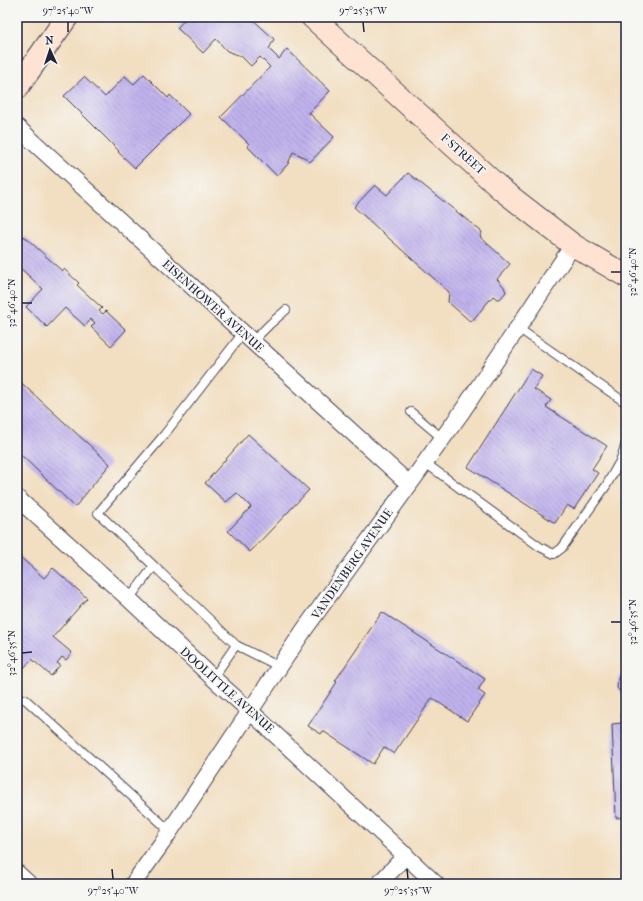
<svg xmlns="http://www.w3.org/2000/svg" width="643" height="901" font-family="'IM FELL French Canon',serif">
  <defs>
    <pattern id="building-back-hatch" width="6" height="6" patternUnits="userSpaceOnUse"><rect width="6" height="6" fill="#c0b2ed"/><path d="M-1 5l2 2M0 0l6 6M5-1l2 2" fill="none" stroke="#9c90c1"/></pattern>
  </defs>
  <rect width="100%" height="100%" fill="#f6f6f2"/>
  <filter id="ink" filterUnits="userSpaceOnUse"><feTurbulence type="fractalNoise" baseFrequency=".025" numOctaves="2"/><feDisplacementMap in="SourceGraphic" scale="8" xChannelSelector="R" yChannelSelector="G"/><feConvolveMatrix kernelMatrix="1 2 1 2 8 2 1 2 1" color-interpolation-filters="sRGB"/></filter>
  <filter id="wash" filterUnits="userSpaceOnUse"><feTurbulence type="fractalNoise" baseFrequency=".012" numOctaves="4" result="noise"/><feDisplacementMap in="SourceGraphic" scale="16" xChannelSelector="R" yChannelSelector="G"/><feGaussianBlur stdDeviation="0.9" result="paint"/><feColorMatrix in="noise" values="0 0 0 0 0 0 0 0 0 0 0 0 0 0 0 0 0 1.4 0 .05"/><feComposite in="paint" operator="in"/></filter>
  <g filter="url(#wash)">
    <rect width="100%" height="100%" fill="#f2dec0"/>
    <g id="blocks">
      <path fill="url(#building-back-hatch)" d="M187,17H250L274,39L269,49L279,59L287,49L330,91L309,113L334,137L310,162L304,157L293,152L288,164L277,176L248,147L249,144L221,117L270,67L260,57L251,66L241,56L227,51L216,39L203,53L177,28Z
        M144,74L168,98L170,95L189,114L135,168L118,152L119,151L64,96L84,77L105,97L125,76L134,84Z
        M408,173L482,232L480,237L510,264L497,279L504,287L506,292L500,299H497L493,296L471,322L448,302L449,292L354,207L375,185L387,195Z
        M24,236L62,271L64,269L79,283L77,285L102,308L99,311L103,314L106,311L126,330L111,346L91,327L95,323L91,319L85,326L65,308L47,327L26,307L43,289L17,265V244Z
        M531,369L542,376L534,389L551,400L546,407L607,446L592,469L598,473L574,509L567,505L555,523L468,467Z
        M17,379L110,464L75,507L17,451Z
        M248,434L309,490L250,552L228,531L251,507L237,493L226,502L205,483Z
        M17,554L44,578L53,568L87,598L53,637L72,653L66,660L62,657L57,663L60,665L51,676L32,659L22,670L17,666Z
        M382,612L485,679L478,690L485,695L467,721L432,698L394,754L384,747L373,764L323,731L321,734L308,726L337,682L335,681Z
        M626,671V696H624L617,688L618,678Z
        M626,714V817L616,818L612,724L622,723V715Z"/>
    </g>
  </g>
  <g filter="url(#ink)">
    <use href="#blocks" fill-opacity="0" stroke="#413e4f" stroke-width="1"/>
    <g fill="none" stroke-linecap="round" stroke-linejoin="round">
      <g stroke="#413e4f" stroke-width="10">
        <path id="lane" d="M518,328L626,403
          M252,342L270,324L286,310
          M411,412L442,438
          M424,462L540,547L554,554L562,548L606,486L620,461L626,443
          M154,566L236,645L280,667
          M129,599L154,566L98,513L164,435L243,333
          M213,678L236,645
          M17,697L26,700L170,831"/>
      </g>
      <g stroke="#413e4f" stroke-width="18">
        <path id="street" d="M17,127L409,484
          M17,498L129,599L213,678L251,712L436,884
          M17,873L29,884
          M133,884L162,843L304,630L461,413L573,245
          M379,884L406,855"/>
      </g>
      <g stroke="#413e4f" stroke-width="24">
        <path id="secondary" d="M312,17L502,190L573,245L626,276
          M17,88L67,17"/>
      </g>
      <use href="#lane" stroke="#fff" stroke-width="8"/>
      <use href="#street" stroke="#fff" stroke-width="16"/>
      <use href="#secondary" stroke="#fee3d2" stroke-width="22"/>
    </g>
  </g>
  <path fill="none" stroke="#22223b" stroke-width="1.5" d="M68,22V32M363,22L364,32M611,272H621M22,303H32M611,622H621M22,653L32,652M112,869L113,879M407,869L408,879"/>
  <g text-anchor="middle" stroke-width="3.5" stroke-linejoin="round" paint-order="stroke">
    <g font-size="12" fill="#22223b" stroke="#f6f6f2">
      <text transform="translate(463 154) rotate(42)" y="4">F STREET</text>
      <text transform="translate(213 306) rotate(42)" y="4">EISENHOWER AVENUE</text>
      <text transform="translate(352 564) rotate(-55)" y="4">VANDENBERG AVENUE</text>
      <text transform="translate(227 690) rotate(42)" y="4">DOOLITTLE AVENUE</text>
    </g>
  </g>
  <rect width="643" height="901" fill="none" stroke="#f6f6f2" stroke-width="44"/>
  <g transform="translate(50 50) rotate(357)" stroke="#f6f6f2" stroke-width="3" paint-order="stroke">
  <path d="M0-3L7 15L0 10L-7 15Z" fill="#22223b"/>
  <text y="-6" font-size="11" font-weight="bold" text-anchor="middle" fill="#22223b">N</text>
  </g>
  <rect x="22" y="22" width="599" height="857" fill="none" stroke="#22223b" stroke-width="1.5"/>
  <g font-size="10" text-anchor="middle" fill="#22223b">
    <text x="68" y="14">97°25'40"W</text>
    <text x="363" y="14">97°25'35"W</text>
    <text transform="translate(632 272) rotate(-90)" y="4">32°46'40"N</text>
    <text transform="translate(11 303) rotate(-90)" y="4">32°46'40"N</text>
    <text transform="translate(632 622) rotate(-90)" y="4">32°46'35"N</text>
    <text transform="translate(11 653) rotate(-90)" y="4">32°46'35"N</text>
    <text x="113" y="894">97°25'40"W</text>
    <text x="408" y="894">97°25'35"W</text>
  </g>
</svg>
